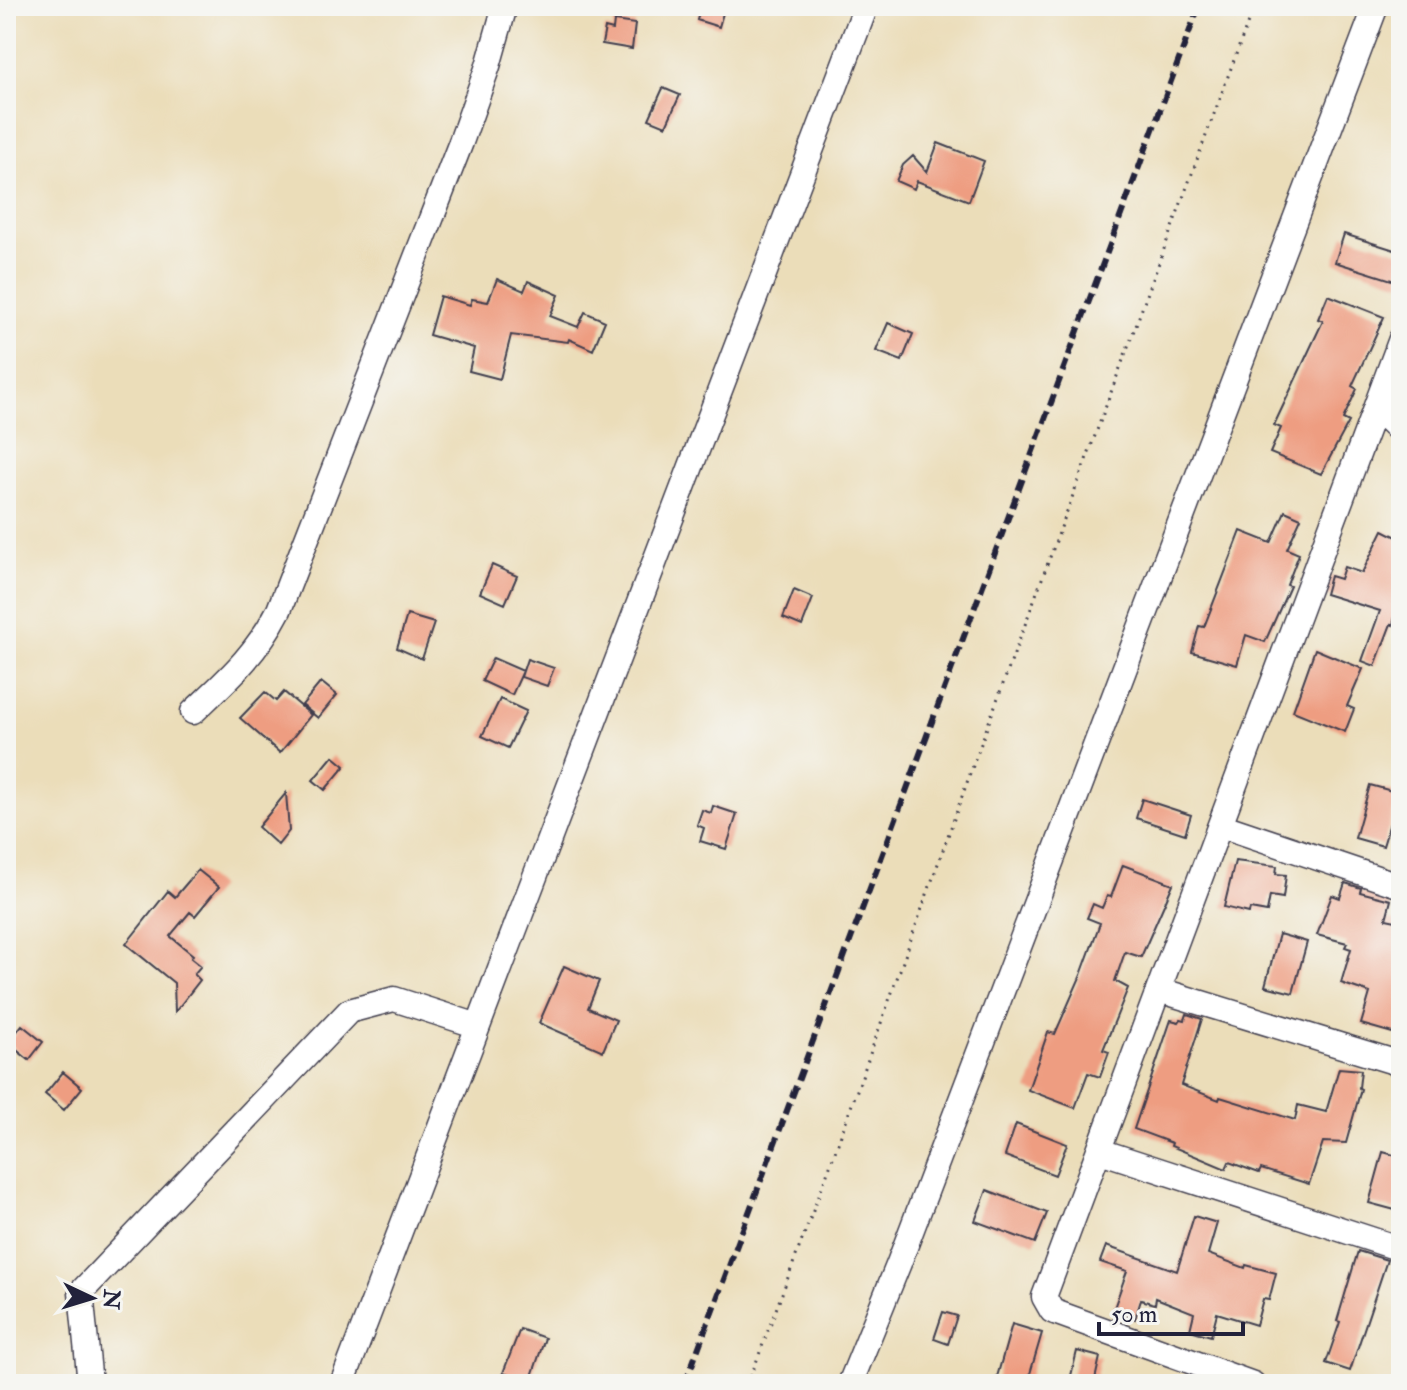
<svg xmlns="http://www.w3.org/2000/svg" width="1407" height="1390" font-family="'IM FELL Double Pica',serif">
  <rect width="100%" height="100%" fill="#f6f6f2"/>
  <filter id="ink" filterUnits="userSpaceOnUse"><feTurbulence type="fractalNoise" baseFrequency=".0125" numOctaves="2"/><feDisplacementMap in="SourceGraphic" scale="16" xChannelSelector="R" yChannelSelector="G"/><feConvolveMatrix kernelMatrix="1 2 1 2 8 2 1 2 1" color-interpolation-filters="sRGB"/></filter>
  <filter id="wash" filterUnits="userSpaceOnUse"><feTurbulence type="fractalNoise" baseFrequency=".006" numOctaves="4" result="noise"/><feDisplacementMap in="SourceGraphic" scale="32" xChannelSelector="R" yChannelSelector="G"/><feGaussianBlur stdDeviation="1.8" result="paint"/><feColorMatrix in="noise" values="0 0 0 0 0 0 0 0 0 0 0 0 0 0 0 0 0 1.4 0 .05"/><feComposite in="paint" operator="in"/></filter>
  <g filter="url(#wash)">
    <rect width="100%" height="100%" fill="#ebddb9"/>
    <g id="blocks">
      <path fill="#ee9d81" d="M701,6H725L719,27L697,20Z
        M614,21L635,24L632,49L602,44L605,28L613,30Z
        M663,88L680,95L666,126L649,119Z
        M938,143L984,161L969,201L917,181L914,189L896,181L903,165L913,156L927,172Z
        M1344,234L1401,252V283L1335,262Z
        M497,279L524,291L528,281L559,295L550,316L578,327L585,312L605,321L593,350L569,339L568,342L511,335L500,379L469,371L474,348L429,335L440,296L470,305L472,299L488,302Z
        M1328,295L1384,317L1352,386L1357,389L1343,419L1349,422L1321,474L1270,453L1281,428L1274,425L1323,321L1318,319Z
        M888,323L913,334L902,361L876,351Z
        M1285,511L1301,518L1287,549L1299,554L1287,585L1290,586L1265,642L1246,635L1237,665L1192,652L1199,626L1204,627L1241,531L1271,543Z
        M1383,530L1401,539V592L1393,625L1391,624L1375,666L1362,661L1380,611L1325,594L1330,576L1340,579L1344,567L1362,573Z
        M492,565L517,576L505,604L480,593Z
        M794,590L813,598L802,626L783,618Z
        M407,615L434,623L422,659L397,648Z
        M1315,649L1363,669L1347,706L1354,709L1345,732L1293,711Z
        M493,658L523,671L512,695L482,681Z
        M527,659L554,668L547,686L521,677Z
        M321,682L337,695L318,718L302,705Z
        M265,692L276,701L284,692L311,715L280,753L240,718Z
        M500,699L526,711L508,748L482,736Z
        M333,756L345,766L325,790L313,780Z
        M1370,785L1399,793L1383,846L1355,838Z
        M286,793L289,831L278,845L258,827Z
        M1142,799L1191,815L1185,834L1136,818Z
        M713,806L737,814L726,849L700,841L704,828L697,825L702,810L711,813Z
        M1235,861L1277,866L1276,874L1286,875L1283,898L1270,896L1267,912L1250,909L1249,913L1224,907Z
        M1123,865L1173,884L1141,957L1125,952L1115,981L1128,988L1103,1050L1109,1052L1100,1077L1088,1073L1075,1108L1028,1090L1048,1032L1055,1034L1081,975L1100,923L1087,918L1093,904L1102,908L1107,896L1111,897Z
        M198,870L219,887L195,916L190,912L170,936L193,955L191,958L201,966L194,974L200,980L175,1012L174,983L126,944L168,891L175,897Z
        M1345,883L1361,888L1360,892L1391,900L1386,919L1401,922V1015L1396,1034L1361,1024L1370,993L1341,983L1351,949L1345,947L1347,943L1317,935L1332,895L1340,898Z
        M1279,934L1307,942L1293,993L1265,986Z
        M564,966L599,981L588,1008L616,1020L603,1051L539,1023Z
        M1187,1014L1202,1019L1181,1085L1219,1100L1220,1097L1295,1120L1298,1105L1326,1112L1339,1068L1361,1070L1359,1088L1361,1089L1346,1143L1323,1142L1309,1184L1261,1169L1259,1173L1229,1162L1226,1169L1171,1146L1172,1143L1134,1129L1171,1020L1179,1022L1181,1019L1185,1020Z
        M22,1025L43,1042L29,1060L8,1043Z
        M63,1072L82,1088L64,1110L45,1094Z
        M1016,1124L1067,1144L1055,1175L1005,1156Z
        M1383,1152L1401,1157V1190L1395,1210L1369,1203Z
        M987,1190L1047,1213L1035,1243L975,1221Z
        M1194,1216L1217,1223L1208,1254L1245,1268L1246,1265L1276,1273L1269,1300L1263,1299L1256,1325L1217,1313L1211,1336L1190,1330L1194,1313L1156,1298L1155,1304L1141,1300L1135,1319L1113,1311L1127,1271L1100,1262L1106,1246L1177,1271Z
        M1358,1251L1387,1260L1350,1371L1326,1363L1340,1322L1337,1321Z
        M943,1312L957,1316L948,1344L934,1339Z
        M1012,1324L1042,1333L1027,1384H995Z
        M520,1329L545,1338L530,1382L503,1373Z
        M1077,1351L1100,1357L1094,1384H1069Z"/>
    </g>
  </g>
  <g filter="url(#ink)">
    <use href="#blocks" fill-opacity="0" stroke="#403e4e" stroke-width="2"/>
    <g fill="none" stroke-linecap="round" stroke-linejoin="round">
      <g stroke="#403e4e" stroke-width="27">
        <path id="minor" d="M1376,408L1401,432
          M193,712C229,678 255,656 279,610L461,142L488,66L505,6
          M1220,825L1401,886
          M1159,990L1401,1064
          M1100,1151L1401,1249
          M90,1384L81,1292L349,1011L394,999L478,1026
          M342,1384L866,6
          M850,1384L899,1263L1376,6
          M1253,1384L1052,1311L1044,1297L1401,339"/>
      </g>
      <path stroke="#403e4e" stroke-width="3" stroke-dasharray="2 6" stroke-linecap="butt" d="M748,1384L831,1163L979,749L1254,6"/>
      <use href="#minor" stroke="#fff" stroke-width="24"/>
      <path stroke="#22223b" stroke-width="6" stroke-dasharray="12 6" stroke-linecap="butt" d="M685,1384L1199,6"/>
    </g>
  </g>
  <rect width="1407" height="1390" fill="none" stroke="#f6f6f2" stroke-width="32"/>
  <g transform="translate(92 1298) rotate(94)" stroke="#f6f6f2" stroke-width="6" paint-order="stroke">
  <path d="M0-6L14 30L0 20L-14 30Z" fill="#22223b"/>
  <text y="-12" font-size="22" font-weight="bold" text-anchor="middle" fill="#22223b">N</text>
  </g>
  <path d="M1099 1322v12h144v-12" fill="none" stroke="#22223b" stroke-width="4"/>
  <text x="1111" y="1322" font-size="24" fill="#22223b" stroke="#f6f6f2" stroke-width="6" paint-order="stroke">50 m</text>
</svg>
